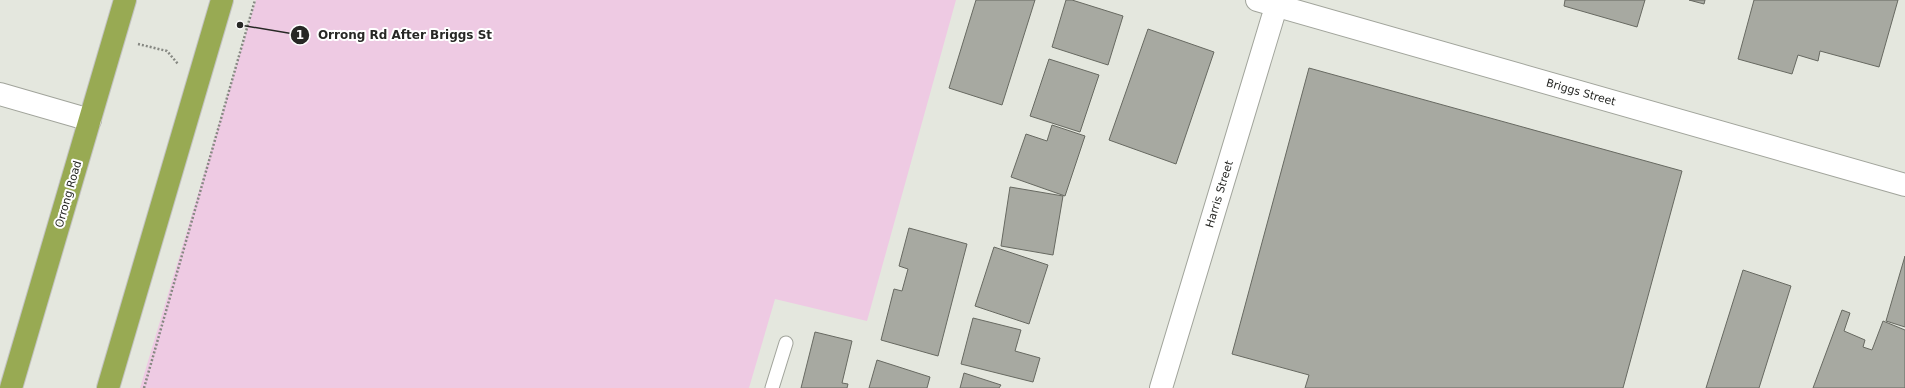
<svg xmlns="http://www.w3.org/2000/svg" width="1905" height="388" font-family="'DejaVu Sans',sans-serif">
  <rect width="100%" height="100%" fill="#e4e7de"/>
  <path fill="#eecae3" d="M256,0H956L867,321L775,299L749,388H140Z"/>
  <path fill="#a7a9a1" stroke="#676961" d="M976,0H1035L1002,105L949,88Z
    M1066,0H1072L1123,16L1108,65L1052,47Z
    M1565,0H1645L1637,27L1564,6Z
    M1689,0H1705L1704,4Z
    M1754,0H1898L1879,67L1820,51L1818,61L1798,55L1792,74L1738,59Z
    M1148,29L1214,52L1176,164L1109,140Z
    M1049,59L1099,75L1080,132L1030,116Z
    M1309,68L1682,171L1623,388H1305L1309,375L1232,354Z
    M1052,125L1085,136L1065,196L1011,177L1026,134L1047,141Z
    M1010,187L1063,196L1053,255L1001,246Z
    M909,228L967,244L938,356L881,340L894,289L902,291L908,269L899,266Z
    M994,247L1048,265L1029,324L975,306Z
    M1905,256V327L1886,321Z
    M1743,270L1791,286L1759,388H1706Z
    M1842,310L1850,313L1844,331L1865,340L1863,347L1872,350L1883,321L1905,330V388H1813Z
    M973,318L1021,330L1015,351L1040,358L1033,382L961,364Z
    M815,332L852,341L842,383L848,384L847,388H801Z
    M877,360L930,377L927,388H869Z
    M964,373L1001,385L999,388H960Z"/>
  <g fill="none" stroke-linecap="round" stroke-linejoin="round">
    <g stroke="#a1a49b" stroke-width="15">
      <path id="lane" d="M772,388L786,343"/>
    </g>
    <g stroke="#a1a49b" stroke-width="24">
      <path id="street" d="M1257,0L1905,185
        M0,94L90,120
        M1161,388L1278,0"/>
    </g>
    <g stroke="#c3c3c2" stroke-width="24">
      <path id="highway" d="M11,388L125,0
        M108,388L222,0"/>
    </g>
    <path stroke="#868882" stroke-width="2.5" stroke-dasharray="2 2" stroke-linecap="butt" d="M138,44L167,51L178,64
      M144,388L255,0"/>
    <use href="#lane" stroke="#fff" stroke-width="13"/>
    <use href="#street" stroke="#fff" stroke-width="22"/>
    <use href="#highway" stroke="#98aa53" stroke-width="22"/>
  </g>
  <g text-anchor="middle" stroke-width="4" stroke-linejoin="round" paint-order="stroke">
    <g font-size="11" fill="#272825" stroke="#fff">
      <text transform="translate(1581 92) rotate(16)" y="4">Briggs Street</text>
      <text transform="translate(68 194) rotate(-74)" y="4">Orrong Road</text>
      <text transform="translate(1219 194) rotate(-73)" y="4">Harris Street</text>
    </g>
  </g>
  <path fill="none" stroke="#272825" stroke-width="1.5" d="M240 25L300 35"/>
  <g fill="#272825" stroke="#fff" stroke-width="1.5">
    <circle cx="240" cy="25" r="4"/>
    <circle cx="300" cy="35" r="10"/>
  </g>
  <g font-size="12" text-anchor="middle" font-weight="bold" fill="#fff">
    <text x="300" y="39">1</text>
  </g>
  <g font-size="12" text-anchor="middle" font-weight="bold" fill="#272825" stroke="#fff" stroke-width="4" stroke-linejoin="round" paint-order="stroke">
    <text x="405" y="39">Orrong Rd After Briggs St</text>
  </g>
</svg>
